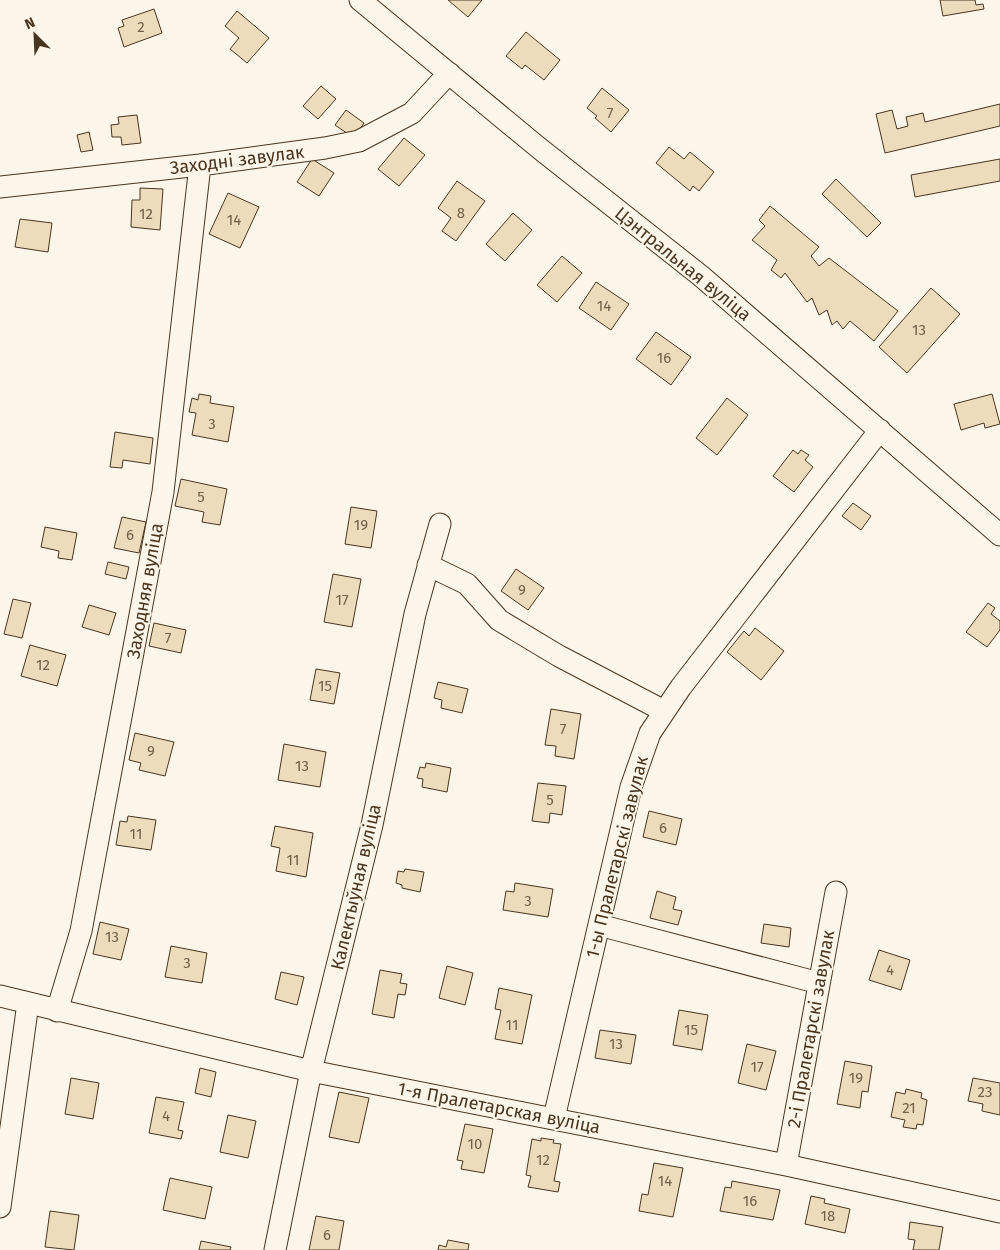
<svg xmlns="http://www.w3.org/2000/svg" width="1000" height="1250" font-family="'Fira Sans',sans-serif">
  <rect width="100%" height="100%" fill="#fbf6e9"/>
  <path fill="#ecdcbc" stroke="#4a3520" d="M448,0H482L468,17Z
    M940,0H975L976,5L983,4L984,9L943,16Z
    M154,9L162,33L124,47L118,28L124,26L122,20Z
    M237,11L269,38L247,63L230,49L239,38L225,26Z
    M526,32L560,60L544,80L525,65L522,69L506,56Z
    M321,86L336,99L318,119L303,106Z
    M602,88L629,110L611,132L595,118L597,116L587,108Z
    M1000,104V126L885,153L876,114L892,110L897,129L908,126L906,117L923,113L925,122Z
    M346,110L364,123L354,138L335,125Z
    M137,115L141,143L122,145L121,137H112L111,125L119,124L118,117Z
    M89,132L93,150L81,152L77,135Z
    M404,138L425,155L399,186L378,169Z
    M669,147L684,159L690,152L714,172L699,191L693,186L690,191L656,163Z
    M312,159L334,173L319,196L297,182Z
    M1000,159V181L915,197L911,175Z
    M836,179L881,223L867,237L822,194Z
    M457,181L485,201L456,241L442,231L451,218L438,208Z
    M140,188L163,189L160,230L131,227L132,200H140Z
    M228,193L259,207L240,248L209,234Z
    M770,206L819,247L811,256L819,266L829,258L898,311L874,341L850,321L843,329L837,321L832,325L827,310L819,315L812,298L807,302L785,273L781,278L771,270L777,260L752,240L765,226L759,220Z
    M513,213L532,230L505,261L486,244Z
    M20,219L52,223L48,252L15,247Z
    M562,256L582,273L557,302L537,285Z
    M596,282L629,304L611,330L579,308Z
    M931,288L960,314L907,373L879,347Z
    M656,332L691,357L671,385L636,359Z
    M199,394L211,396L210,403L234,407L228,442L192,435L196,413L189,412L192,398L198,400Z
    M992,394L1000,424L985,428L984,423L961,430L954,404Z
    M727,398L748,415L717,455L696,438Z
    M115,432L153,438L150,464L123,460L122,468L110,467Z
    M793,450L798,454L801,450L809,455L805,460L813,467L794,492L773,476Z
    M181,479L227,489L220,525L202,522L204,512L175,506Z
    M853,503L871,516L861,530L842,516Z
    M351,507L377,511L371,548L345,544Z
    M122,517L146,522L139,553L114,548Z
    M45,527L77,533L72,560L58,558L59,551L41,547Z
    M108,562L129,567L126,579L105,574Z
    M516,569L544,588L528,610L501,591Z
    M333,574L361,579L352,627L324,622Z
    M13,599L31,603L22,638L4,634Z
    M988,603L995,608L991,614L1000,621V630L987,647L966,632Z
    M89,605L116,613L109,635L82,627Z
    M154,623L186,630L181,653L149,646Z
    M755,628L784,651L761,680L727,652L744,631L749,636Z
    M30,645L66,655L57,686L21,676Z
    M316,669L340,673L334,704L310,700Z
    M438,682L468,689L462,713L441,708L442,700L434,698Z
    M551,709L581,714L574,759L555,756L556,746L545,745Z
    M135,733L174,742L165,776L139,770L141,763L129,760Z
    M284,744L326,752L320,787L278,780Z
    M426,763L451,768L447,792L422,787L423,779L417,778L420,767L425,768Z
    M538,783L566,786L562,815L550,813L549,823L532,821Z
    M649,811L682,819L676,845L643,837Z
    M128,816L156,820L151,850L116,845L120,821L127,822Z
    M275,826L313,833L306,877L276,871L280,848L271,846Z
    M405,869L424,872L420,892L402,888V885L396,883L398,871L404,872Z
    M515,883L553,889L548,917L503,910L506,891L514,892Z
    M657,891L676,897L673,909L682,911L678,925L650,918Z
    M100,922L129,929L121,960L93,954Z
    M764,924L791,928L789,947L761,943Z
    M171,946L207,953L202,983L165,977Z
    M879,950L910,960L901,990L869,980Z
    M447,966L473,973L465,1005L439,998Z
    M380,970L402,974L400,983L407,984L405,995L398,994L394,1018L372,1014Z
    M281,972L304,977L297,1005L275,999Z
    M499,988L532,995L522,1044L495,1039L501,1010L495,1009Z
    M679,1010L708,1015L702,1050L673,1045Z
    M600,1030L636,1035L631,1064L595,1058Z
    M747,1044L776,1051L766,1090L738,1083Z
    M845,1061L872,1066L868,1092L862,1091L860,1108L837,1104Z
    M200,1068L216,1072L211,1097L195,1093Z
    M71,1078L99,1083L93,1119L65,1114Z
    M973,1078L1000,1083V1115L982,1111L983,1104L968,1101Z
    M906,1089L922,1093L921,1098L927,1100L923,1125L917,1124L916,1129L903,1127L905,1120L891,1117L896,1092L905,1094Z
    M339,1092L369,1098L359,1143L329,1137Z
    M156,1097L184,1102L178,1130L183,1131L181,1139L149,1133Z
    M228,1115L256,1121L248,1158L220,1152Z
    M465,1124L493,1129L484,1173L461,1169L463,1161L457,1160Z
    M541,1138L554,1140L553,1143L561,1144L554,1181L560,1182L558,1192L528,1187L531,1176L526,1175L532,1139L541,1141Z
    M654,1163L683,1168L673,1217L639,1211L642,1194L648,1195Z
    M170,1178L212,1187L205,1219L163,1210Z
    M732,1181L780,1190L773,1220L720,1211L725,1187L731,1188Z
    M811,1196L825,1199L824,1203L850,1209L845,1233L805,1224Z
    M50,1211L79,1215L74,1250L45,1247Z
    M316,1216L344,1221L339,1250H309Z
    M910,1222L943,1227L939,1250H913L915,1240L908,1239Z
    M448,1240L469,1244L468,1250H438L439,1245L446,1247Z
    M201,1241L231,1247L230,1250H199Z"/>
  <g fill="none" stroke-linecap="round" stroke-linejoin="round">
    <g stroke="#4a3520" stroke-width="23">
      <path id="minor" d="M360,0L539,148L701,276L1000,535
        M0,187L200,165L325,148L359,141L412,113L449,73
        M428,565L467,584L499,620L559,656L664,711
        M599,925L819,983
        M0,996L311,1071L786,1165L1000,1212
        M57,1011L81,931L163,492L200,165
        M554,1118L631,787L650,733L681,687L880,430
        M786,1165L836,892
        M0,1207L28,1003
        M275,1250L311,1071L372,825L415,614L440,524"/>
    </g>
    <use href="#minor" stroke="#fbf6e9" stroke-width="21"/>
  </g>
  <g text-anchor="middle" stroke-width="4" stroke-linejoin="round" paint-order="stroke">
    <g font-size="15" fill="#725f47">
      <text x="141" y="32">2</text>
      <text x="610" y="118">7</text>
      <text x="461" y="218">8</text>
      <text x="146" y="219">12</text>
      <text x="234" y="225">14</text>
      <text x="604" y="311">14</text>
      <text x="919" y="335">13</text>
      <text x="664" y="363">16</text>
      <text x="212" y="429">3</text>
      <text x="201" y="502">5</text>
      <text x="361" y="530">19</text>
      <text x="130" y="540">6</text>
      <text x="522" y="595">9</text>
      <text x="342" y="605">17</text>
      <text x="168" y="643">7</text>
      <text x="43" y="670">12</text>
      <text x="325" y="691">15</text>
      <text x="563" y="734">7</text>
      <text x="151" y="756">9</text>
      <text x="302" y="771">13</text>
      <text x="550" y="805">5</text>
      <text x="663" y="833">6</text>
      <text x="136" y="839">11</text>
      <text x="293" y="865">11</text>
      <text x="528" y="906">3</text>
      <text x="112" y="942">13</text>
      <text x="187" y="968">3</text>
      <text x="890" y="975">4</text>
      <text x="512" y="1030">11</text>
      <text x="691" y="1035">15</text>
      <text x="616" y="1049">13</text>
      <text x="757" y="1072">17</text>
      <text x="856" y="1083">19</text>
      <text x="985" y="1097">23</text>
      <text x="909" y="1113">21</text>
      <text x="166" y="1121">4</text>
      <text x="475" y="1149">10</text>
      <text x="543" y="1165">12</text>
      <text x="665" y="1186">14</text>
      <text x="750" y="1206">16</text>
      <text x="828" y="1221">18</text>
      <text x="327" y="1240">6</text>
    </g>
    <g font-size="18" fill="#4a3520" stroke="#fbf6e9">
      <text transform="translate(237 160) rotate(-7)" y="6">Заходні завулак</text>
      <text transform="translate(683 264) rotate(39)" y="6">Цэнтральная вуліца</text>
      <text transform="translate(145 591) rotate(-80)" y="6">Заходняя вуліца</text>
      <text transform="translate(617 857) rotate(-76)" y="6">1-ы Пралетарскі завулак</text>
      <text transform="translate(356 887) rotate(-77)" y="6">Калектыўная вуліца</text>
      <text transform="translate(811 1029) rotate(-80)" y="6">2-і Пралетарскі завулак</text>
      <text transform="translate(499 1108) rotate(11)" y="6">1-я Пралетарская вуліца</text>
    </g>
  </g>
  <g transform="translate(35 35) rotate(336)" stroke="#fbf6e9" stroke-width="4" paint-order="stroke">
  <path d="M0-4L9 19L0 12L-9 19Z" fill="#4a3520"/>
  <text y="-8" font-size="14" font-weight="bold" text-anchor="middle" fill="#4a3520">N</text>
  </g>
</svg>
